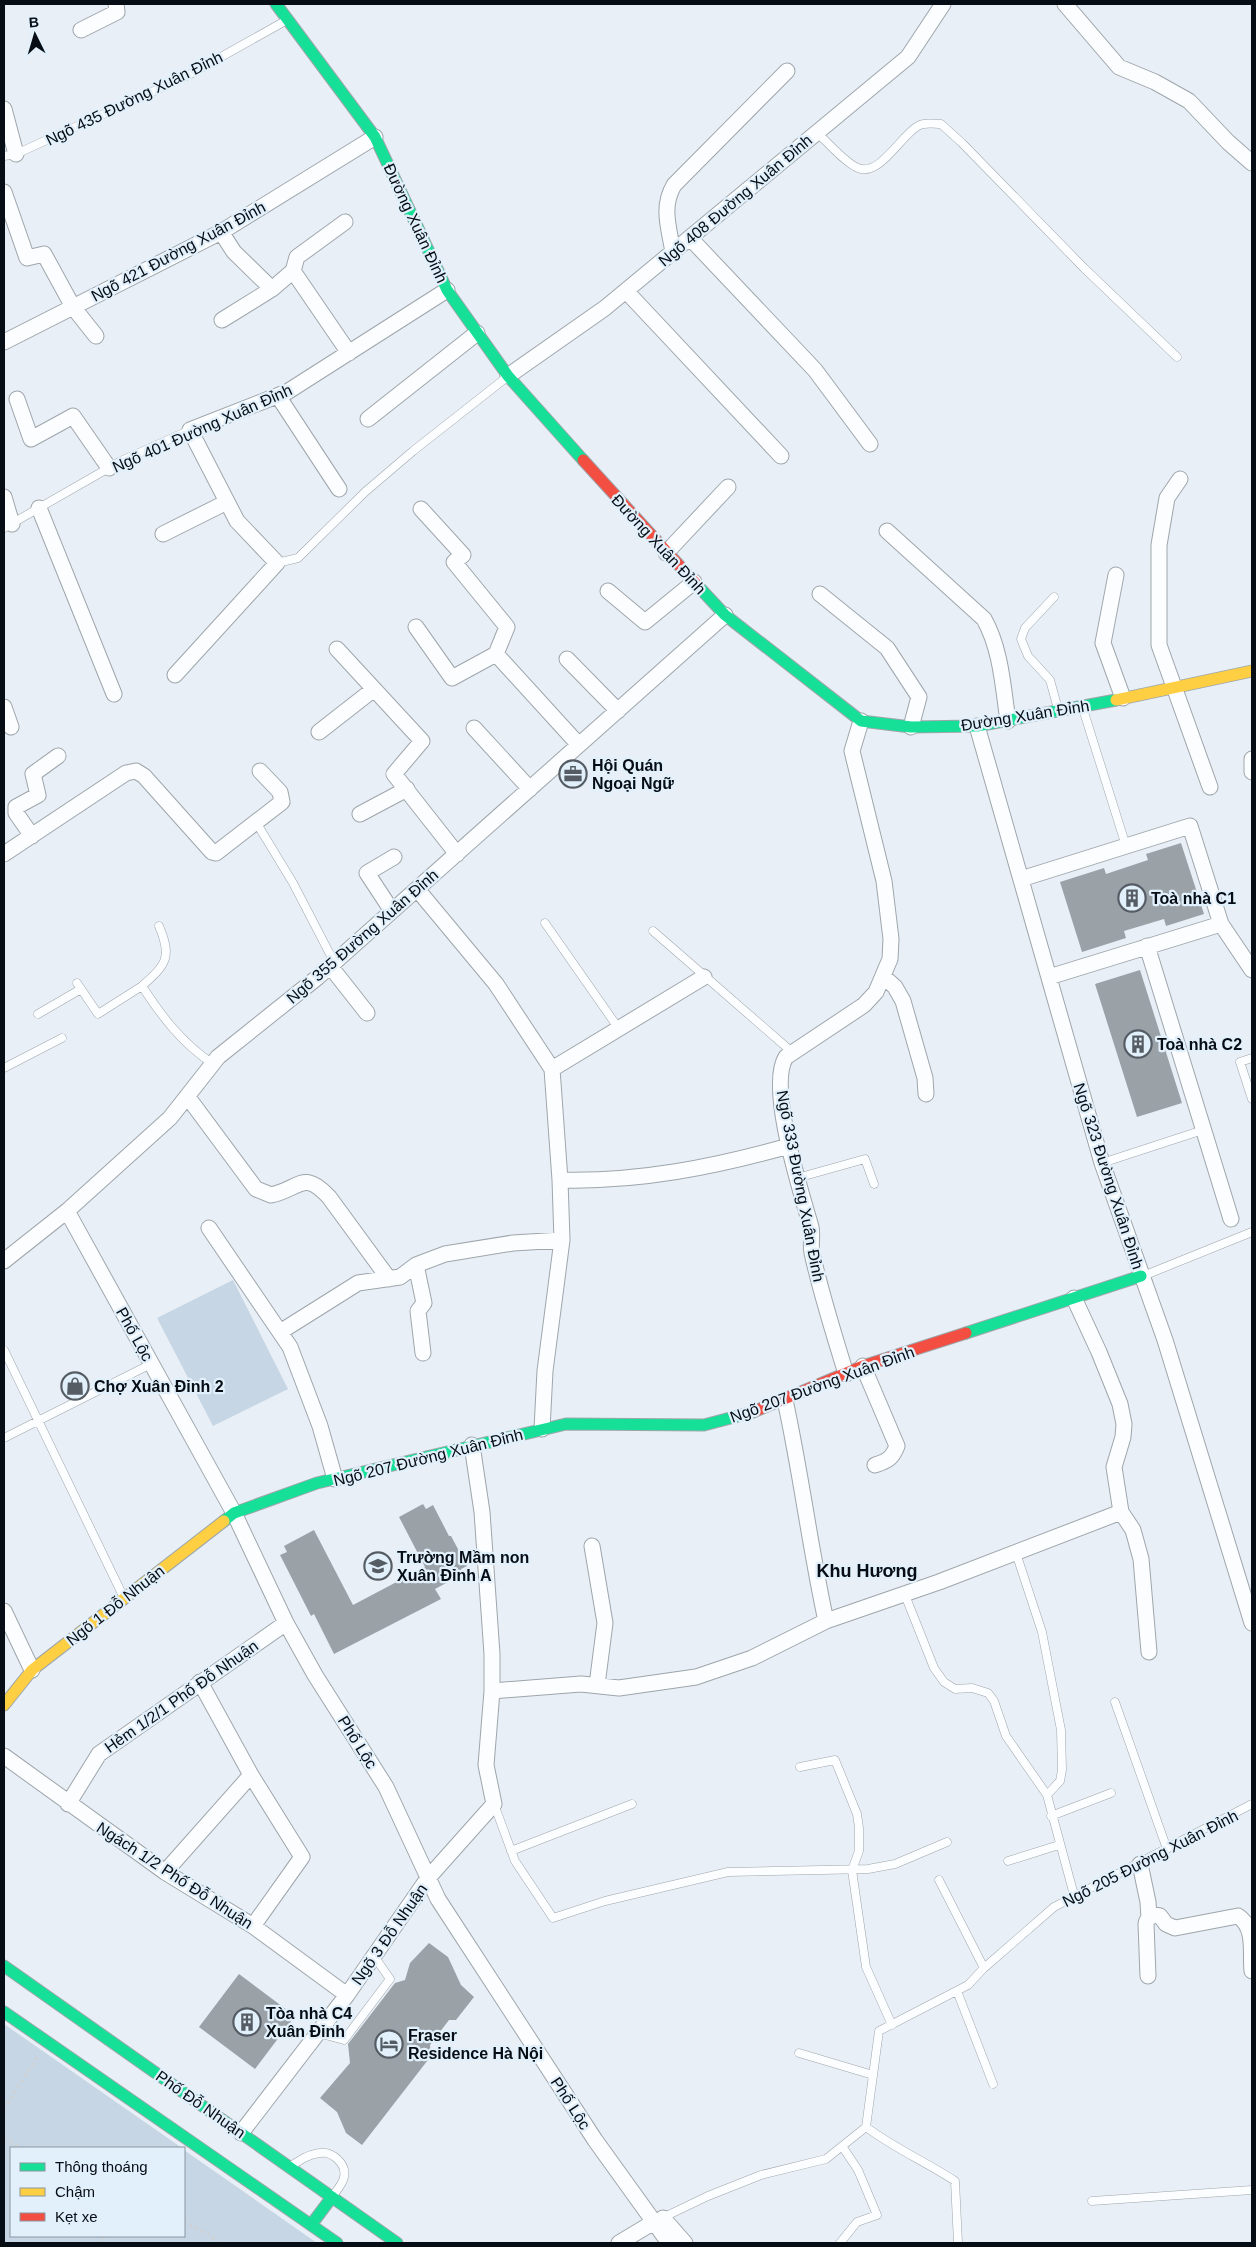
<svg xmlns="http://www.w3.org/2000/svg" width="1256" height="2247" font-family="Arial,sans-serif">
  <rect width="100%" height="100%" fill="#e8eff6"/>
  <path fill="#c6d6e4" d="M233,1280L288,1389L213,1426L157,1318Z
    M4,2024L182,2148H11V2236H184V2150L317,2243H4Z"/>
  <path fill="#9aa2a8" d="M1181,843L1204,914L1166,926L1164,919L1124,931L1126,938L1082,952L1060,882L1104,868L1106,874L1148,860L1146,854Z
    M1140,970L1182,1103L1137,1117L1095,984Z
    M423,1504L426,1509L433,1505L449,1536H451L467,1566L461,1569L463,1574L435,1589L441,1599L334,1654L314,1614L311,1616L280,1555L287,1552L284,1546L314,1530L353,1605L425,1567L399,1517Z
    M429,1943L448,1957L461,1985L474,1997L456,2020H449L430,2045L431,2056L362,2145L346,2133L337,2112L320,2098L350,2063L348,2044L395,1983L405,1980L410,1963Z
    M239,1974L295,2016L255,2069L199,2027Z"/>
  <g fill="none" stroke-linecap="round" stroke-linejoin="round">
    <g stroke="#9ea6ac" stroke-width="9">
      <path id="lane" d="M817,133C828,142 845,163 858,168C880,177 901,135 918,126C924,122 934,124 941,124L962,143L1084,268L1177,357
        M4,156L16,154L187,76L287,20
        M4,528L121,461L190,430
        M277,563L298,558L365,492L413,451L507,377
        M1054,597L1025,628L1021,639L1028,656L1050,680L1058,709
        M1083,709L1126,846
        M256,822L293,883L334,962
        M545,923L619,1029
        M159,926C172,957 167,964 142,986C162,1017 182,1043 213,1064
        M653,931L792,1052
        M77,983L98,1014L142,986
        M38,1014L81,989
        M1252,1058L1240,1062L1252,1099
        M4,1068L62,1038
        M1102,1163L1203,1130
        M797,1178L865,1159L874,1184
        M1143,1276L1252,1232
        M4,1350L124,1598
        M4,1438L151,1364
        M1016,1553L1042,1632L1061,1730L1062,1770L1060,1781L1047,1795
        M905,1595L934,1668L944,1682L955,1689L972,1688L988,1693L994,1701L1006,1736L1047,1795L1074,1895
        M1115,1702L1167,1849
        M800,1767L835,1760L857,1814L859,1828V1851L852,1870L866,1967L892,2025
        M494,1804L515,1861L553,1918L605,1901L728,1872L868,1869L895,1864L947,1842
        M1051,1816L1111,1793
        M511,1851L632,1804
        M1008,1861L1059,1845
        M939,1880L984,1968
        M957,1991L993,2084
        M318,2033L344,2040L390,1979L374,1956
        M799,2053L873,2075
        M866,2127C894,2148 926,2162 955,2181L958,2243
        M291,2166C300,2160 309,2154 320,2153C332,2151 347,2164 344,2177C343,2184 336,2191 332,2197
        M1092,2201L1252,2190
        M662,2218L708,2196L761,2175L826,2159L866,2127L879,2031L968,1985L984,1968L1054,1907L1252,1804
        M840,2243L857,2222L877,2215L858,2170L842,2146"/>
    </g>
    <g stroke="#9ea6ac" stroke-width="17">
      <path id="street" d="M1065,4L1119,67L1155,82L1189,101L1228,142L1252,163
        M81,30L117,12L116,4
        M4,109L16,154
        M4,192L27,258L44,254L73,307L96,336
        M221,232L234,252L272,289
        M690,238L815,370L870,444
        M673,252C669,228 661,207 674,185L787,71
        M293,271L349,353
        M626,291L781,456
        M222,320L272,289L293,271L297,257L345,222
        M4,342L221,232L375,137
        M508,376L605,308L908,57L943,4
        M278,396L339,489
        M17,399L31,439L73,416L109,468
        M368,419L477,333
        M1180,479L1167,498L1159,545V645L1210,787
        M4,497L12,524
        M39,508L114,694
        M887,531L984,619C1001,649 1003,687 1008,721
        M163,534L227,502
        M666,553L728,487
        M1116,575L1103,643L1123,698
        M608,591L645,622L694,582
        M820,594L887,648L919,697L911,727
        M416,627L452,678L496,654L507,627L454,562L463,555L421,509
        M337,649L422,741L394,774L457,854
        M496,654L579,745
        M567,659L618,711
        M175,675L277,563L237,521L190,430L287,392L447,290
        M4,707L11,727
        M977,726L1102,1163L1165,1340L1252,1623
        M474,728L530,789
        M319,732L374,689
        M1252,759V772
        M360,814L407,789
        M32,836L16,813V807L38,795L33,774L58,756
        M4,854L126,773L136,771L144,776L212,852L216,853L282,802L280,792L260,771
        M1021,879L1190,826L1221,924L1252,970
        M417,889L496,984L552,1069L560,1180L562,1240L545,1371L542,1429
        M392,911L367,873L394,857
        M1147,946L1231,1219
        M330,966L367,1013
        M884,977L895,987L903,1001L925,1078L926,1094
        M1049,977L1221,924
        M552,1069L704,977
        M187,1096L256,1189L271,1195C300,1189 303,1169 329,1197L389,1279
        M560,1180C639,1182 714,1167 789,1146
        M67,1211L234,1513L286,1623L315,1675L386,1787L438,1899L595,2140L654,2222L619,2243
        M209,1228L290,1347L320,1426L335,1479
        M4,1261L67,1211L170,1118L218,1057L318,977L725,615
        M416,1265L424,1303L418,1311L423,1353
        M1074,1298L1099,1352L1120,1404L1124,1424L1123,1437L1114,1467L1121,1512L1133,1530L1141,1559L1149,1652
        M280,1332L358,1283L400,1277L416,1265L445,1254L513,1243L562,1240
        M863,1366L897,1446C892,1459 887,1461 875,1465
        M846,1374C834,1334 821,1294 812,1253C810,1244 813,1235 811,1227C801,1192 767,1086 786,1057L864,1005L876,992L890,959L891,939L884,881L852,751L861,721
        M785,1400C801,1473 810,1548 826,1621
        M592,1546L605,1623L597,1685
        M4,1611L32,1670
        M200,1682L251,1775L302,1857L253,1926
        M492,1691L581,1684L619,1688L696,1677L752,1658L826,1621L939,1582L1121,1512
        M4,1756L165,1872L253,1926L347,1995
        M68,1804L99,1754L286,1623
        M1140,1864L1148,1902L1149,1918
        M165,1872L251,1775
        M1148,1976L1146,1924C1147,1917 1153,1914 1160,1916L1166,1924L1175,1928L1238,1916C1256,1928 1250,1952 1252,1971
        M241,2133L347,1995L428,1878L494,1804L486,1765L492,1691V1654L482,1512L472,1445
        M663,2218L685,2243
        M654,2222L669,2243"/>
    </g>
    <g stroke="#9ea6ac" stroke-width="13">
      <path id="fast" d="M276,4L375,137L447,290L508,376L583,460
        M697,585L725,615L861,721L911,727L977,726L1116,700
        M966,1333L1141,1276
        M224,1521L234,1513L317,1483L566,1424L704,1425L753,1412
        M4,1966L397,2243
        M4,2012L337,2243
        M311,2225L332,2197"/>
    </g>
    <g stroke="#9ea6ac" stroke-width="13">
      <path id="slow" d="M1116,700L1252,671
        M4,1705L32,1670L224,1521"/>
    </g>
    <g stroke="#9ea6ac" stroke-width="13">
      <path id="jam" d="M583,460L697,585
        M753,1412L863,1366L966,1333"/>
    </g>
    <path stroke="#cfd1d3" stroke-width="3" stroke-dasharray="2.5 4" stroke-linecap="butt" d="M4,2109L37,2057
      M4,2138L23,2148
      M184,2222L208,2234L218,2243
      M98,2243L105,2236"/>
    <use href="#lane" stroke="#fcfdfe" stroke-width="8"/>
    <use href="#street" stroke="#fcfdfe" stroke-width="15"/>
    <use href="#fast" stroke="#16e098" stroke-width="11"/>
    <use href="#slow" stroke="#ffcf43" stroke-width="11"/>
    <use href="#jam" stroke="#f24e42" stroke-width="11"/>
  </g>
  <defs>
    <g id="office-ring" transform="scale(1.4375)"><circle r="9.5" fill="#e2f0fc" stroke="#555c63" stroke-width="1.5"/><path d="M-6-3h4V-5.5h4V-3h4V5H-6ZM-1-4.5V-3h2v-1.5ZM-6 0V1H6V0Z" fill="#555c63"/></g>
    <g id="building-ring" transform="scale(1.4375)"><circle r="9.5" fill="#e2f0fc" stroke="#555c63" stroke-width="1.5"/><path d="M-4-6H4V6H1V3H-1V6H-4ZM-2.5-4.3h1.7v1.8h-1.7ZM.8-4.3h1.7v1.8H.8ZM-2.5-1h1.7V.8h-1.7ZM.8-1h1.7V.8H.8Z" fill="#555c63"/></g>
    <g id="shop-ring" transform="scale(1.4375)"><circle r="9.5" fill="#e2f0fc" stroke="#555c63" stroke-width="1.5"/><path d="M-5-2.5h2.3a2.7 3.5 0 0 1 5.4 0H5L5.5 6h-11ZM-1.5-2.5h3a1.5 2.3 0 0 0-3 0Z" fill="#555c63"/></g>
    <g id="school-ring" transform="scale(1.4375)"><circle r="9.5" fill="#e2f0fc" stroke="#555c63" stroke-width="1.5"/><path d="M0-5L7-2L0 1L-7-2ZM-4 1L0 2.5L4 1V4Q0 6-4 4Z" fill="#555c63"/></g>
    <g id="hotel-ring" transform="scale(1.4375)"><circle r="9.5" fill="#e2f0fc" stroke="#555c63" stroke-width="1.5"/><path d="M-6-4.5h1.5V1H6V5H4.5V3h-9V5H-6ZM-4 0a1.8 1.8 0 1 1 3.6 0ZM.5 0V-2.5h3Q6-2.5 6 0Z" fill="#555c63"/></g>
  </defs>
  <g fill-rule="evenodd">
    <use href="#office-ring" x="573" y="774"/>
    <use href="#building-ring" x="1132" y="898"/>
    <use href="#building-ring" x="1138" y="1044"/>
    <use href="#shop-ring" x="75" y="1386"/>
    <use href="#school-ring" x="378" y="1566"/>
    <use href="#building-ring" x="247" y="2022"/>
    <use href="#hotel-ring" x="389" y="2044"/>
  </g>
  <g text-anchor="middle" stroke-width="4.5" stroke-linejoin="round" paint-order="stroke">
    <g font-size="16" fill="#060d14" stroke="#e2f0fc">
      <text transform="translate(134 98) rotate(-26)" y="6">Ngõ 435 Đường Xuân Đỉnh</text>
      <text transform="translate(735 200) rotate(-40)" y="6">Ngõ 408 Đường Xuân Đỉnh</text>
      <text transform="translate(416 223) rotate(65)" y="6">Đường Xuân Đỉnh</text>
      <text transform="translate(178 251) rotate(-28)" y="6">Ngõ 421 Đường Xuân Đỉnh</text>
      <text transform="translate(202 428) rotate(-24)" y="6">Ngõ 401 Đường Xuân Đỉnh</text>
      <text transform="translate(659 544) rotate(47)" y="6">Đường Xuân Đỉnh</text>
      <text transform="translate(1025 715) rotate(-9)" y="6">Đường Xuân Đỉnh</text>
      <text transform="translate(362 936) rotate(-41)" y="6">Ngõ 355 Đường Xuân Đỉnh</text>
      <text transform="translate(1109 1176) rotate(72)" y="6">Ngõ 323 Đường Xuân Đỉnh</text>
      <text transform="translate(801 1186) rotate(79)" y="6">Ngõ 333 Đường Xuân Đỉnh</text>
      <text transform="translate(135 1334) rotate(61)" y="6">Phố Lộc</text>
      <text transform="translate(822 1384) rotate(-20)" y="6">Ngõ 207 Đường Xuân Đỉnh</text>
      <text transform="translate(428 1457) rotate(-14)" y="6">Ngõ 207 Đường Xuân Đỉnh</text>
      <text transform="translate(115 1605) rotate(-38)" y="6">Ngõ 1 Đỗ Nhuận</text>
      <text transform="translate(181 1696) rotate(-35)" y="6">Hẻm 1/2/1 Phố Đỗ Nhuận</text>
      <text transform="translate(358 1742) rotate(58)" y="6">Phố Lộc</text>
      <text transform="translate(1150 1858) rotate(-27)" y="6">Ngõ 205 Đường Xuân Đỉnh</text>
      <text transform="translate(175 1875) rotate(33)" y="6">Ngách 1/2 Phố Đỗ Nhuận</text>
      <text transform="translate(389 1934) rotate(-55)" y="6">Ngõ 3 Đỗ Nhuận</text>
      <text transform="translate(571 2103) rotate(57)" y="6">Phố Lộc</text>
      <text transform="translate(201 2104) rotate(35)" y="6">Phố Đỗ Nhuận</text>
    </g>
    <g font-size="16" font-weight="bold" fill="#060d14" stroke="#e2f0fc" text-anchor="start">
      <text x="592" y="771">Hội Quán<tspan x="592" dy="18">Ngoại Ngữ</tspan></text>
      <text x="1151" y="904">Toà nhà C1</text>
      <text x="1157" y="1050">Toà nhà C2</text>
      <text x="94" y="1392">Chợ Xuân Đỉnh 2</text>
      <text x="397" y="1563">Trường Mầm non<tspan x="397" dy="18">Xuân Đỉnh A</tspan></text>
      <text x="266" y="2019">Tòa nhà C4<tspan x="266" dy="18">Xuân Đỉnh</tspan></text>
      <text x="408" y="2041">Fraser<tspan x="408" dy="18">Residence Hà Nội</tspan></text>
    </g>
    <g font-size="18" font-weight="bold" fill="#060d14" stroke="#e2f0fc">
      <text x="867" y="1577">Khu Hương</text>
    </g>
  </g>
  <rect width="1256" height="2247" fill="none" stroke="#060d14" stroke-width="10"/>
  <rect x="10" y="2147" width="175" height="90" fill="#e2f0fc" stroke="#8a959f"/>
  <rect x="20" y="2163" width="25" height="8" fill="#16e098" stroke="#8a959f"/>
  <text x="55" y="2172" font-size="15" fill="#060d14">Thông thoáng</text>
  <rect x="20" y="2188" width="25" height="8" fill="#ffcf43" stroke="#8a959f"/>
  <text x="55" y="2197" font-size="15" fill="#060d14">Chậm</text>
  <rect x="20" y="2213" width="25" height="8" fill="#f24e42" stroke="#8a959f"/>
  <text x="55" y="2222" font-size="15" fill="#060d14">Kẹt xe</text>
  <g transform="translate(35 35) rotate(355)" stroke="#e2f0fc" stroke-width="4" paint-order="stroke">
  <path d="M0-4L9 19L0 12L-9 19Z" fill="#060d14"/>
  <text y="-8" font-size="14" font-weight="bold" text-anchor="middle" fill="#060d14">B</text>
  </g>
</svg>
